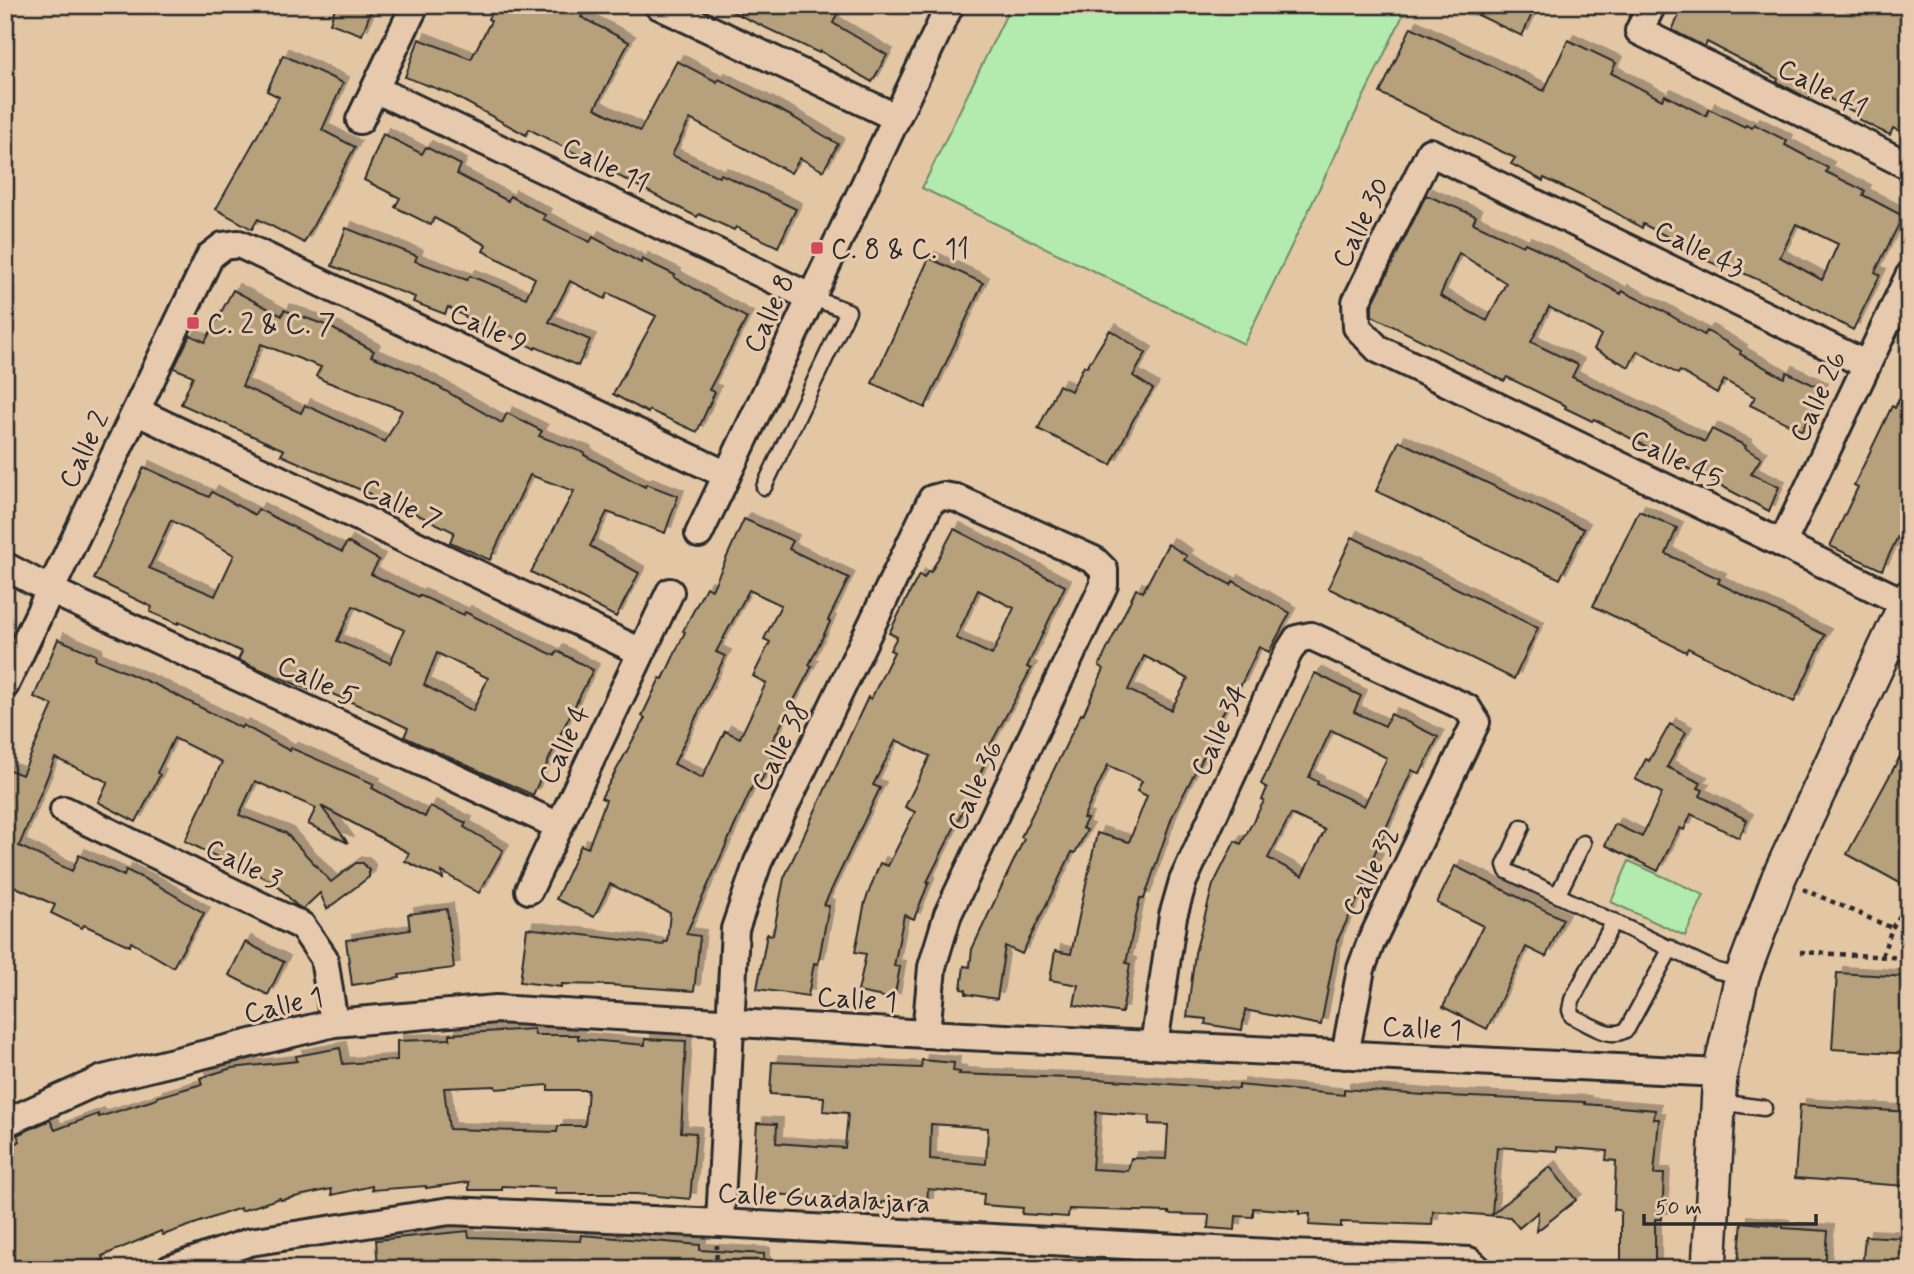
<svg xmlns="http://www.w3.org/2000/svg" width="1914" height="1274" font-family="Mynerve,sans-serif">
  <defs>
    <filter id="shadow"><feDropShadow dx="6" dy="-6" stdDeviation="0" flood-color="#0004"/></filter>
  </defs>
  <rect width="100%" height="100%" fill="#e3c7a5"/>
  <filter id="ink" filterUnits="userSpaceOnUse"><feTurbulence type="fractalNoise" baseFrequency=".0143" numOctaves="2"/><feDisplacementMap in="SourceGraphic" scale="14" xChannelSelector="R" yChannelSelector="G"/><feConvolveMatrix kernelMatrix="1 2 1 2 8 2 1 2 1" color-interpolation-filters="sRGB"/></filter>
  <g filter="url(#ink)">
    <path fill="#b3eaad" stroke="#6f8a6c" stroke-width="2" d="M1011,5H1408L1244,344L922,188Z
      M1629,861L1704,895L1685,936L1611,902Z"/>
    <path fill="#b6a17b" stroke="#2b2b2b" stroke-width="2" fill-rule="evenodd" filter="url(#shadow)" d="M336,5H373L362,35L330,23Z
      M495,5H574L584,11L581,17L629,42L595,108L640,131L677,61L717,82L719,79L791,116L838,144L823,171L800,158L791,173L690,119L672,155L719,177L721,174L796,209L778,247L736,227L734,230L699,214L697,217L529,129L526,135L451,94L405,77L419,39L471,59L491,21L488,19Z
      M718,5H841L833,23L887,55L872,82L820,51L819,53Z
      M1457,5H1536L1522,36Z
      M1684,5H1909V135L1893,128L1890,135L1877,129L1854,117L1856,113L1814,90L1809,99L1777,82L1778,79L1707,42L1705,47L1672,30Z
      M1411,27L1544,91L1568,40L1616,63L1611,73L1662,100L1665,95L1706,116L1709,109L1745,127L1746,125L1752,128L1754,124L1787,141L1785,145L1828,168L1826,172L1865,191L1863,195L1903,216L1875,272L1880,275L1853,330L1768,284L1725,265L1724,268L1687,252L1689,248L1643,224L1642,228L1611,210L1544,178L1543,181L1511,164L1515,158L1380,93ZM1796,224L1838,244L1822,280L1780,257Z
      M283,55L343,83L322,130L355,147L304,243L258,219L252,229L216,209L279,97L267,91Z
      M383,134L422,154L426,147L461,165L457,174L508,201L510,196L545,215L543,219L590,242L593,237L641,263L642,259L675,275L674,277L747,318L709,390L715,392L697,432L649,410L648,413L613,394L656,316L608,293L605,299L570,281L549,322L590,340L578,366L536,347L535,349L489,324L486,328L448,307L445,314L413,302L415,297L332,266L346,228L417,256L415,261L467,280L470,276L526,298L535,278L483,251L486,245L434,218L431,225L395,207L400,198L364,180Z
      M1426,195L1476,216L1473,223L1523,246L1525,243L1536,248L1621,294L1622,291L1661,310L1704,335L1707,331L1741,351L1740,354L1784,378L1787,372L1822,389L1802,431L1750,405L1755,397L1724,380L1717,393L1680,371L1678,374L1637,351L1629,367L1594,349L1601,335L1549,307L1531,342L1578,365L1572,377L1657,418L1705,442L1712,429L1746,446L1745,448L1761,458L1751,474L1779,487L1769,511L1594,419L1592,421L1565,408L1566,406L1507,377L1504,381L1372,316V305ZM1459,253L1506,283L1487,321L1440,296Z
      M929,258L983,283L925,408L872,383Z
      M233,290L282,316L284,310L328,326L374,351L371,356L412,372L502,423L507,413L542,431L539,436L585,453L584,455L645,487L646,484L678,496L665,533L607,512L590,546L639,573L616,617L531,572L574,491L530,475L490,560L450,542L454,532L402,507L400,512L368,497L370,494L281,455L284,450L181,404L193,376L174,368L190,335L205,342ZM261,344L321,367L316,376L325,381L402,410L385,442L305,405L301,413L242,386Z
      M1110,330L1146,353L1133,376L1153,389L1133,420L1111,465L1038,429L1059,385L1071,391L1084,366L1087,367Z
      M1909,380V513L1882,570L1830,546L1858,487L1854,485L1892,406L1895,408Z
      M1399,441L1584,529L1560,579L1376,491Z
      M144,467L209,497L212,492L255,515L258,509L342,552L347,542L379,560L371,574L419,597V595L464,615L465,612L555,656L557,651L593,670L559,737L533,795L404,737L408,728L365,708L316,687L314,692L238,660L242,652L179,622L178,624L150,612L152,607L94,579ZM171,520L234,555L215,596L149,568ZM353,606L404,630L390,663L337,641ZM437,653L488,678L473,711L424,685Z
      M1639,511L1677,528L1666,554L1720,579L1718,583L1825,635L1794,702L1688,648L1686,652L1593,606Z
      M744,519L793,541L789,549L849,578L828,620L830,622L809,665L812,666L767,751L774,754L758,787L753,785L686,934L700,936L694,991L608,985L562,984V987L520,982L527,928L663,945L664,942H667L670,913L610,884L594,917L556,899L581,845L588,848L606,800L601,798L645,718L642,716L660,678L663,679L685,632L683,631L706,587L712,590ZM749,590L781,605L764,639L770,642L753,676L766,683L740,738L725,731L702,778L674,764L725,656L716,652Z
      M954,529L1065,586L1027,667L1031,669L986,753L989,754L970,796L927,882H929L914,919L904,915L894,966L900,967L894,999L858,992L866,954L855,952L865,902L880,863L888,866L915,812L905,807L930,756L896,740L873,785L880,788L824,905L829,906L818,964L814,963L808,996L757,989L767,934L773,935L784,878L868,697L871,699L894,652L890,650L897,637L889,633L919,575L924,578L928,571L931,572ZM978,590L1014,608L992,655L956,638Z
      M1352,537L1538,628L1514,679L1328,588Z
      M1168,544L1187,556L1184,560L1231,585L1233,581L1290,613L1269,652L1259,647L1240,687L1238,686L1214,729L1216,730L1198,768H1197L1172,817L1144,899L1140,898L1126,963L1130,964L1122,1013L1074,1005L1078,985L1050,980L1055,951L1071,954L1097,833L1129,842L1147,796L1137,791L1142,781L1108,765L1083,818L1087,819L1082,828L1087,830L1075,853L1072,852L1022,954L1005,946L997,999L966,994V990L961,989L964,966L970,967L972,949L1024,839L1021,837L1081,714L1083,715L1104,669L1099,666L1136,589L1143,592ZM1144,656L1188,679L1171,710L1128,690Z
      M58,639L96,655L95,659L158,686L241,728L243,725L290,751L291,748L374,784L372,788L425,817L430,806L466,823L464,827L503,850L479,893L442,872L443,879L405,861L409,853L321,806L348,843L308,824L316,808L255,781L239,815L286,833L331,882L356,863H363L369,870V877L327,909L320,893L303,909L296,905L273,881L237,867L185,841L222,762L174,738L157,773L160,775L136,822L98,802L108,782L55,758L19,846L72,871L79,855L124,876L126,870L157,885L204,913L173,967L131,942L130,946L84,925L82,928L51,913L55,905L5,882V768L22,775L53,705L34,697Z
      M1315,673L1361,696L1354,712L1385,726L1391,714L1438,737L1420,774L1412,770L1373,857L1377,859L1337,941L1321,1025L1245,1010L1242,1030L1205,1024L1206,1019L1187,1017L1195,953L1213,885L1235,841L1241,844L1264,801L1262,800L1267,788L1261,784ZM1331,730L1387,758L1364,806L1317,784L1318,782L1309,777ZM1291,814L1325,830L1302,876L1268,858Z
      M1670,724L1686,733L1667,767L1701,783L1698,788L1703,790L1700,796L1747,820L1739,838L1691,814L1684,830L1680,828L1674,838L1658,871L1605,845L1615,824L1642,837L1662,793L1635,779L1646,759L1649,761Z
      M1909,740V888L1847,854Z
      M1455,866L1563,919L1546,957L1526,947L1487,1029L1443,1007L1483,926L1437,903Z
      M447,909L454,968L399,975L400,978L352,985L346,940L410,930L408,914Z
      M245,942L284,962L268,995L229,975Z
      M1837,973L1909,977V1054L1832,1049Z
      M534,1029L535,1035H578V1039L645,1045V1039L686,1041L681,1132L696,1133L690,1199L636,1194H556V1188L502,1186V1190H469V1182L426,1188V1186L372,1190V1186L332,1195L331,1189L281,1200L280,1198L241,1211L240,1208L163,1235L161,1231L102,1256L104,1260L82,1269H5V1150L20,1141L17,1135L50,1120L55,1130L98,1114L99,1117L157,1099V1097L202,1084L200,1078L232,1068L297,1061L296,1056L340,1048L343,1064L397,1060V1041L450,1039V1034ZM548,1085V1090H588L585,1126H558L557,1132L449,1129L444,1088L495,1086L496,1089Z
      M922,1060L954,1063L953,1071L960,1072L959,1074L1097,1079L1239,1089V1085L1344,1095V1089L1424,1095L1585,1102V1104L1655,1110L1654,1119H1659L1654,1174H1664L1662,1219H1655V1269H1621V1213L1619,1210H1614L1616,1161L1606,1160L1607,1151L1557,1147V1151L1497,1147L1492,1214L1550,1167L1576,1200L1537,1231L1538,1212L1519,1228L1510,1217L1433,1211L1432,1225L1341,1222V1227L1309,1225L1310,1214H1299V1211L1253,1208V1217L1236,1216L1235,1230L1208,1228L1209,1215L1169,1214V1212L1069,1209L1068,1217L1022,1214L1023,1208L983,1205L984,1194L928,1189L927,1204L882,1202V1204L839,1198L752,1193L757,1123L777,1124L776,1143L845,1148L848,1113L823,1111L824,1097L770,1094L772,1062L921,1068ZM1096,1112L1150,1116L1149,1124L1168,1125L1166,1159L1131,1158L1128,1171L1092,1169ZM931,1124L988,1128L986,1164L930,1159Z
      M1800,1105L1909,1112L1906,1186L1795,1178Z
      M1742,1222L1783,1226V1228L1828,1231L1825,1269H1791L1738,1264Z
      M468,1231L469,1237L580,1241L581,1235L700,1245V1250L764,1254V1269H378L376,1240Z
      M1865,1236L1905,1238L1903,1269H1862Z"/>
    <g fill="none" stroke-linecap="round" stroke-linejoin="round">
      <g stroke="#2b2b2b" stroke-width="19">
        <path id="service" d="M764,487L848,311L810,297
          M1522,827L1505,865L1507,871L1717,971L1742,976
          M1558,894L1583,843
          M1614,921L1572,1000L1570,1010L1572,1016C1589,1024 1611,1041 1627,1029L1671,948
          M1718,1102L1764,1108"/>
      </g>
      <g stroke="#2b2b2b" stroke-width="32">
        <path id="minor" d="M658,5L895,117
          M1652,5L1639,31L1909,166
          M375,89L810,297
          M360,120L415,5
          M1867,365L1430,152L1356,302L1357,327L1378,349L1909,605
          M136,411L641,652
          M699,534L950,5
          M1782,544L1909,276
          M5,566L50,590L559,826
          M5,685L210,256L223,246L239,244L727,475
          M64,810L302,926L324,958L334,1023
          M529,890L670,592
          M1154,1045L1173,916L1183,881L1288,653L1297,639L1311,636L1467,708L1476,722L1371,942L1361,969L1345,1055
          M5,1123L103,1079L334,1023L496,1009L926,1034L1720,1073
          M720,1223L735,929L758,862L932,499L943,496L956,498L1094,560L1104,570V585L948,914L932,967L926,1034
          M170,1269L250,1242L450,1211L720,1223L1288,1254L1451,1260L1469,1261L1478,1269"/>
      </g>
      <g stroke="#2b2b2b" stroke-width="38">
        <path id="tertiary" d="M1709,1269L1720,1073L1742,976L1779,877L1909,597"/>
      </g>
      <path stroke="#2b2b2b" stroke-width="4.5" stroke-dasharray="5 5" stroke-linecap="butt" d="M1803,889L1892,928
        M1800,952L1909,958
        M1882,956L1892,928L1909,902
        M716,1269L717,1245"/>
      <use href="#service" stroke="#e7caae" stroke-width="14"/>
      <use href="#minor" stroke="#e7caae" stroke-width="26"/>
      <use href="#tertiary" stroke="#e7caae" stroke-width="33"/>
    </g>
  </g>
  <g fill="#d1495b" stroke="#e7caae" stroke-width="2.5">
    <rect x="810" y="241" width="14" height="14" rx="3.5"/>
    <rect x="186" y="316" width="14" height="14" rx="3.5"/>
  </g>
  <g text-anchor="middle" stroke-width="6" stroke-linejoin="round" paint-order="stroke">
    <g font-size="28" fill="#2b2b2b" stroke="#e7caae">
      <text transform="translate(1823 87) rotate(27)" y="10">Calle 41</text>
      <text transform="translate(606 164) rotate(26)" y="10">Calle 11</text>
      <text transform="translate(1360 222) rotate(-64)" y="10">Calle 30</text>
      <text transform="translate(1700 248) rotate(26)" y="10">Calle 43</text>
      <text transform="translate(768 313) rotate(-65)" y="10">Calle 8</text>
      <text transform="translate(489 327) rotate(25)" y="10">Calle 9</text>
      <text transform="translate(1817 396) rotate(-65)" y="10">Calle 26</text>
      <text transform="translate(83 449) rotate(-65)" y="10">Calle 2</text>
      <text transform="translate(1677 458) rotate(26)" y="10">Calle 45</text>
      <text transform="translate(402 503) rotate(26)" y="10">Calle 7</text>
      <text transform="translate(318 680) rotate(25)" y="10">Calle 5</text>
      <text transform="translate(1218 730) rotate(-65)" y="10">Calle 34</text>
      <text transform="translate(563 744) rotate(-65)" y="10">Calle 4</text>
      <text transform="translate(779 746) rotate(-64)" y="10">Calle 38</text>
      <text transform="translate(974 785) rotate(-65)" y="10">Calle 36</text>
      <text transform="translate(244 863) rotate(26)" y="10">Calle 3</text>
      <text transform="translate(1370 871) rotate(-64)" y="10">Calle 32</text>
      <text transform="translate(857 998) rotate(4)" y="10">Calle 1</text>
      <text transform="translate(283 1004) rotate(-13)" y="10">Calle 1</text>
      <text transform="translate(1422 1027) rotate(3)" y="10">Calle 1</text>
      <text transform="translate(824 1197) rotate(3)" y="10">Calle Guadalajara</text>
    </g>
    <g font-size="28" fill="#2b2b2b" stroke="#e7caae" text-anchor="start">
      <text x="831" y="258">C. 8 &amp; C. 11</text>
      <text x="207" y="333">C. 2 &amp; C. 7</text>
    </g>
  </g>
  <rect width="1914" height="1274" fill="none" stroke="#e7caae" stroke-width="28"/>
  <rect x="14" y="14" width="1886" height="1246" fill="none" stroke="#2b2b2b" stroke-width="2.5" filter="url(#ink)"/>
  <path d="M1644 1214v10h172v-10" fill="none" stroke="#2b2b2b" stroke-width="3.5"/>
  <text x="1655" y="1214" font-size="21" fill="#2b2b2b" stroke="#e7caae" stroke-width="5" paint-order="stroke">50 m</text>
</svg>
